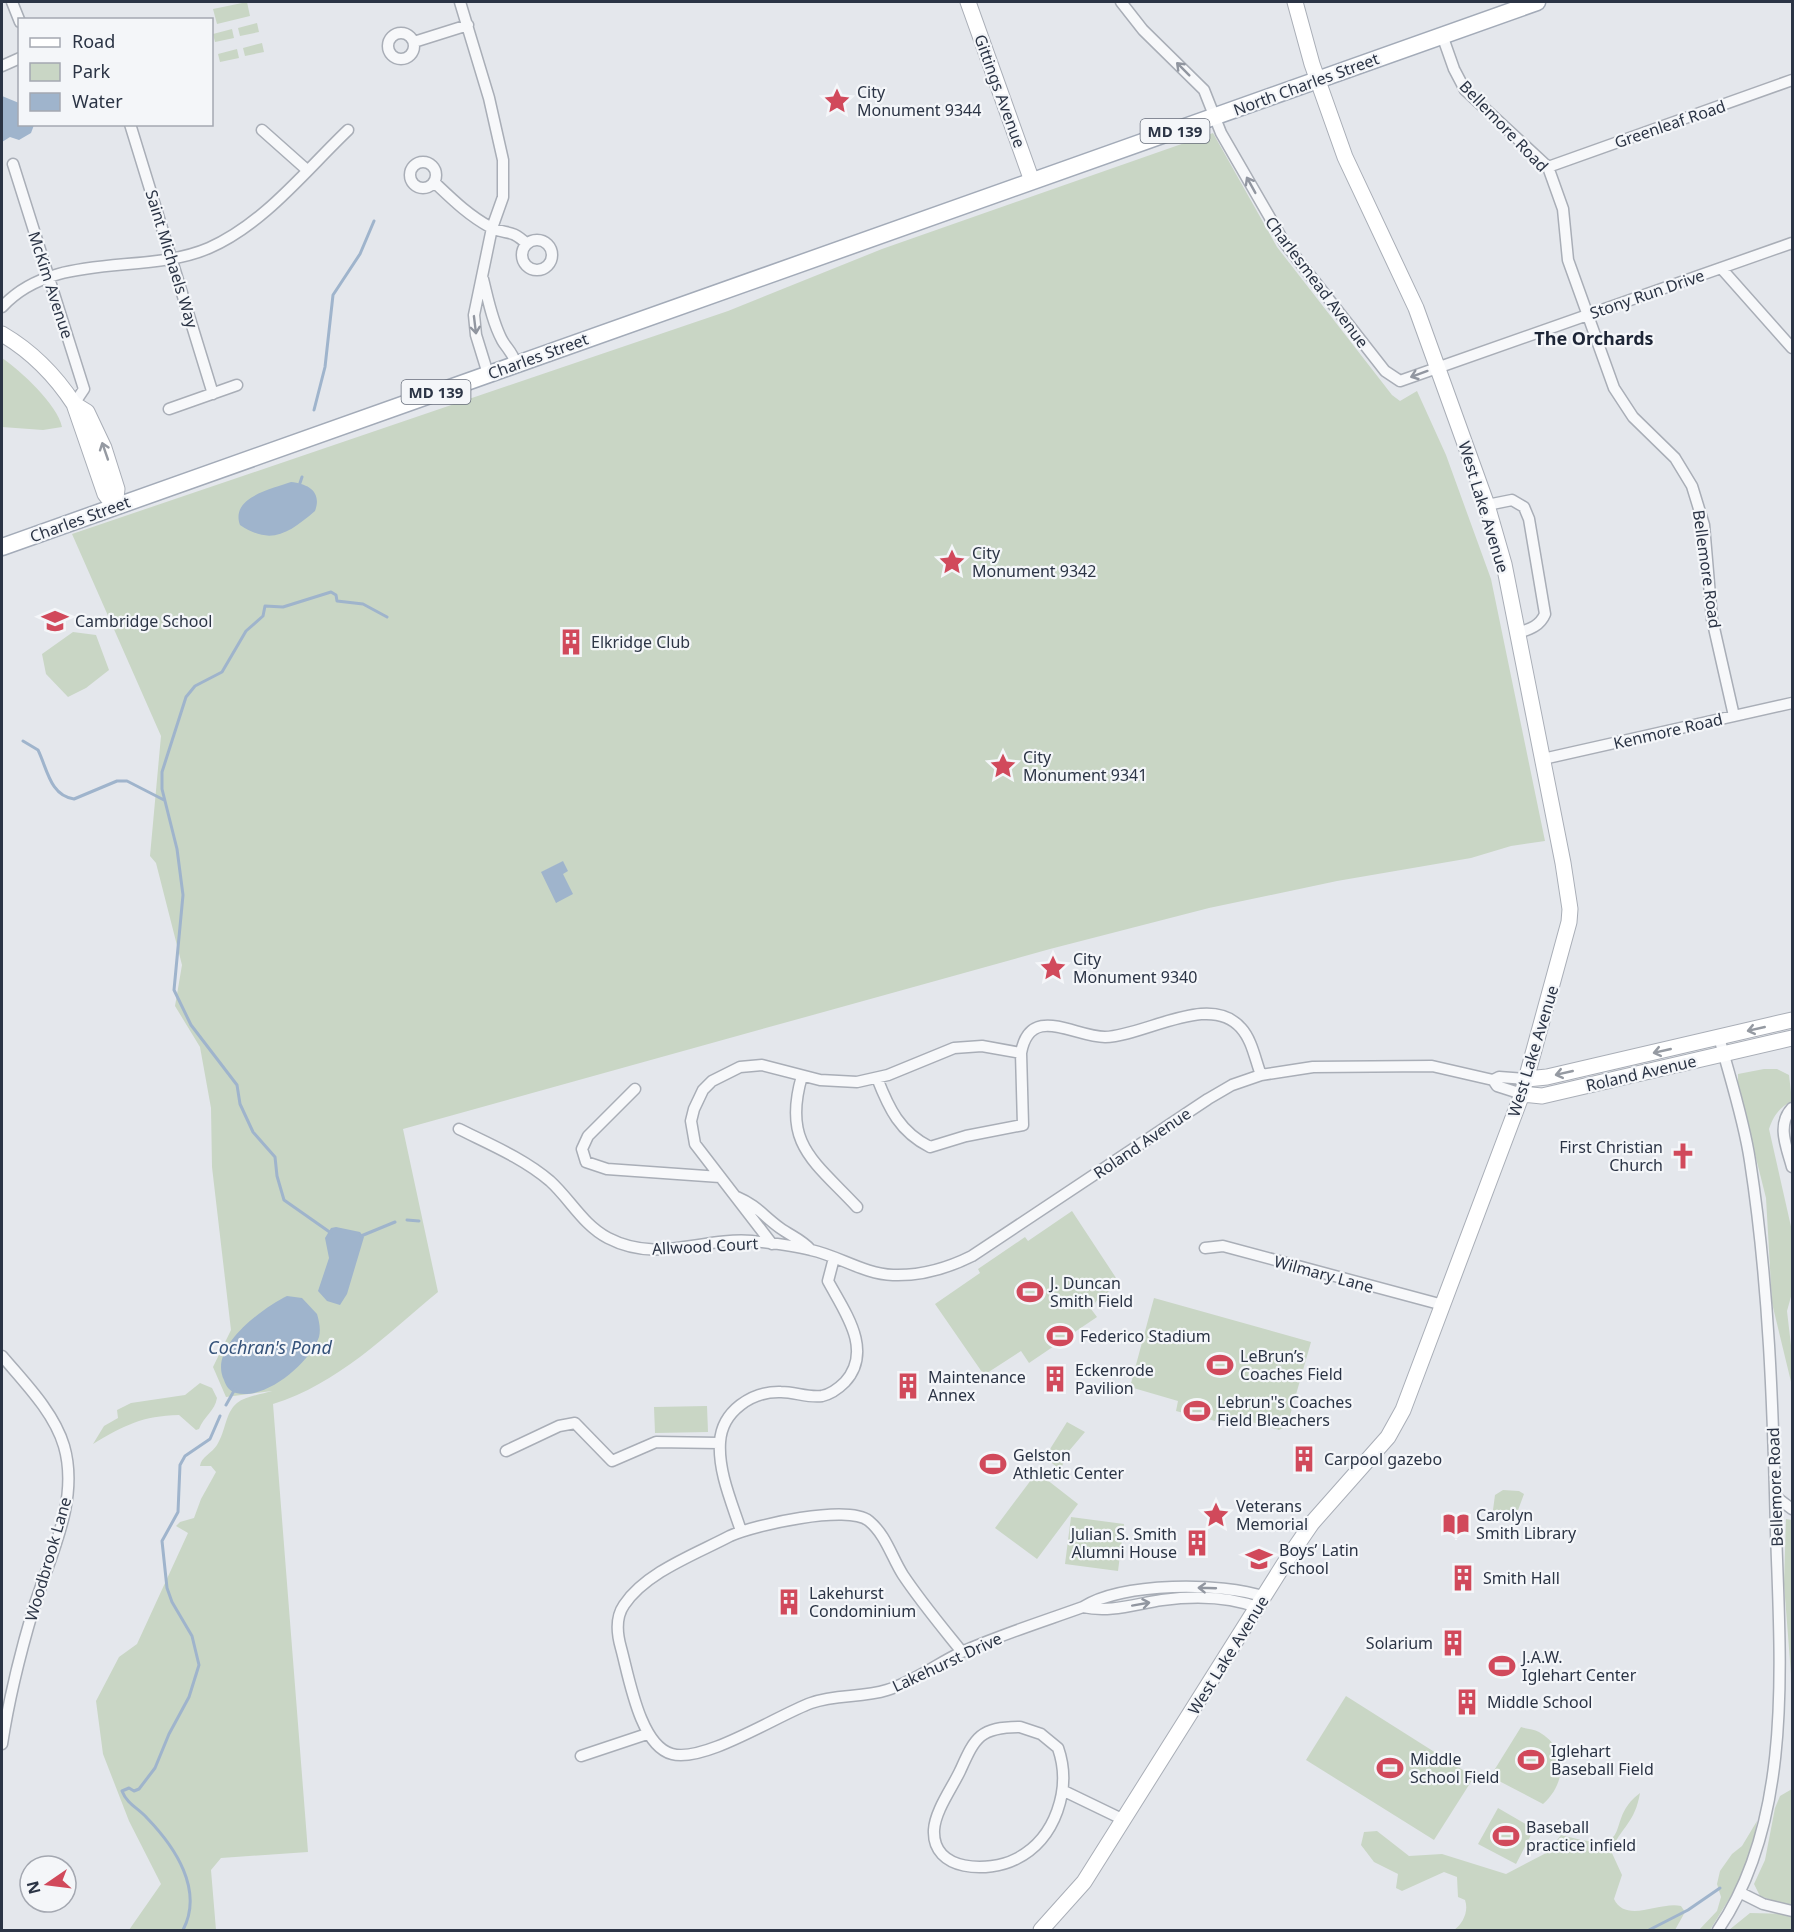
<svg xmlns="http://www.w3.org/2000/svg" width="1794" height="1932" viewBox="0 0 1794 1932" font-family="'Noto Sans',sans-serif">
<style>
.green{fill:#c9d6c5}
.water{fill:#9fb4cc}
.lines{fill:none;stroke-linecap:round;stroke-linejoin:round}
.stream{stroke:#9fb4cc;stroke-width:3}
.street-casing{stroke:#a9aeb7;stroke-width:13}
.secondary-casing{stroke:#a9aeb7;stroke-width:17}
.primary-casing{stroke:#a3abb8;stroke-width:19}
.street{stroke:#f7f8fa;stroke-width:10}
.secondary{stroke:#fff;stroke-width:15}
.primary{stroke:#fff;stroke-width:16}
.oneway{stroke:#9196a0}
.oneway2{stroke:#959aa2}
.labels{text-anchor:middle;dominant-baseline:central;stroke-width:4.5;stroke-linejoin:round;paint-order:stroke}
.shield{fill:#f4f6f9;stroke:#676e7b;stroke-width:1.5}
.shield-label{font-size:15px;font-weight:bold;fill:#2b3445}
.street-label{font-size:16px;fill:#2b3445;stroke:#f4f6f9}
.poi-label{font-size:16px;fill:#2b3445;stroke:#f4f6f9;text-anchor:start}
.neighbourhood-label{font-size:18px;font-weight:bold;fill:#1d2536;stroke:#f4f6f9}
.water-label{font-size:18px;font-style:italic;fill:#34527a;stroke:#f4f6f9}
</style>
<rect width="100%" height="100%" fill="#e4e7ec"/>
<!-- green -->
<path class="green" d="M 247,2 L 250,16 L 217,24 L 213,9 Z
M 257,23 L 259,32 L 240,36 L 238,28 Z
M 232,29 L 234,38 L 215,42 L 213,34 Z
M 262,43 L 264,52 L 245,56 L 243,48 Z
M 237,49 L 239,58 L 220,62 L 218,54 Z
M 1213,133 L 1277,247 L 1392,395 L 1400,401 L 1417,391 L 1446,455 L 1491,579 L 1545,841 L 1511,846 L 1471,858 L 1337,881 L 1209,908 L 1050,949 L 403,1129 L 438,1292 C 386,1335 338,1384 273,1404 L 308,1852 L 221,1858 L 211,1870 L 216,1930 L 129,1930 L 161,1884 L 129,1821 L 103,1754 L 96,1701 L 119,1657 L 137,1644 L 188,1533 L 176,1526 L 180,1522 L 194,1518 L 201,1499 L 216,1472 L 211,1466 L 200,1466 C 201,1457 212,1453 217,1445 C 226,1431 225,1413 237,1403 C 246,1396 263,1394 272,1391 L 226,1397 L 213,1367 L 231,1330 L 212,1167 L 211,1108 L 200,1047 L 175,1006 L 182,965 L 156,863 L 150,856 L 161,736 L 72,534 L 728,311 L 882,249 Z
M 2,358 C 20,370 58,405 62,427 L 43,430 L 2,427 Z
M 73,632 L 96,635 L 109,670 L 86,688 L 68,697 L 46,674 L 42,654 Z
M 1764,1069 L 1777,1069 L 1789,1075 L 1792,1101 C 1779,1108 1774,1115 1769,1129 L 1792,1231 L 1792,1293 L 1787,1311 L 1792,1354 L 1792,1386 L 1772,1303 L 1766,1198 L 1738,1086 L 1738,1074 Z
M 1072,1211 L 1120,1284 L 1097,1300 L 1091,1309 L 1097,1317 L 1029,1363 L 1021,1351 L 984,1375 L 935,1304 L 980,1273 L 978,1269 L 1025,1237 L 1028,1241 Z
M 1154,1298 L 1311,1342 L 1287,1426 L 1279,1430 L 1218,1412 L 1215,1421 L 1176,1411 L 1178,1401 L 1130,1387 Z
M 200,1383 L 212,1388 L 217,1398 C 215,1411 204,1416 199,1429 L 196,1430 L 179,1415 C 142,1416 125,1425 93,1444 L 104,1426 L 118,1418 L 117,1410 L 131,1403 L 185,1395 Z
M 707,1406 L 708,1432 L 655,1433 L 654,1407 Z
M 1067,1422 L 1085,1432 L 1063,1458 L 1065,1460 L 1060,1470 L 1045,1457 Z
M 1037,1472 L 1078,1504 L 1037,1559 L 995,1528 Z
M 1503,1490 L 1519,1491 L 1524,1494 L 1514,1521 L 1499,1519 L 1493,1510 L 1495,1495 Z
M 1071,1517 L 1124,1524 L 1118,1571 L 1065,1564 Z
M 1786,1519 L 1792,1520 L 1792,1687 L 1784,1584 Z
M 1346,1696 L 1474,1777 L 1434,1840 L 1306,1760 Z
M 1521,1727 C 1526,1729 1534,1729 1539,1732 C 1569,1749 1566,1784 1543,1804 L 1499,1781 L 1493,1782 L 1490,1777 Z
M 1792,1789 L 1792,1907 L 1760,1896 L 1754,1884 L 1765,1860 L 1775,1808 L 1780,1796 Z
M 1640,1793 C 1635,1823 1621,1827 1611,1851 L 1622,1875 L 1614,1899 C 1626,1924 1660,1901 1681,1906 L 1685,1912 L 1675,1930 L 1454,1930 C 1463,1924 1469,1911 1465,1900 L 1458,1897 L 1457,1877 L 1444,1872 L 1402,1891 L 1396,1888 L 1398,1874 L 1374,1862 L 1361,1845 L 1364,1832 L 1377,1831 L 1409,1856 L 1442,1854 L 1506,1874 L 1548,1852 L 1561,1835 C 1641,1857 1601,1822 1640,1793 Z
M 1498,1808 L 1534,1829 L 1516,1864 L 1478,1844 Z
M 1757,1821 L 1750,1865 L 1710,1930 L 1699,1930 L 1717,1911 L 1721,1897 L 1717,1884 L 1720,1871 L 1732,1854 L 1742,1846 Z
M 1750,1913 L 1792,1914 L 1792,1930 L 1729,1930 Z"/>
<!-- water -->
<path class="water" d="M 2,96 L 19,103 L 20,124 L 34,125 L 31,133 L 19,140 L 10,137 L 2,142 Z
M 291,482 C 309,484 322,492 315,511 C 289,533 271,546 240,525 C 230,497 272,489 291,482 Z
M 563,861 L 568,871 L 563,874 L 573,894 L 556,903 L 541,872 Z
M 336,1227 L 360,1232 L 364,1237 L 347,1294 L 340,1305 L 327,1301 L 318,1291 L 329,1258 L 325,1238 L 331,1228 Z
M 287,1296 L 302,1298 L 317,1314 C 319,1321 321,1329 319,1337 C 310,1363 265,1401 236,1393 C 229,1391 226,1386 224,1380 C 208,1348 261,1309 287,1296 Z"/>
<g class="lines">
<!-- stream -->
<path class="stream" d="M 314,410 L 325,367 L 333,295 L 360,254 L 374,221
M 300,483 L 302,477
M 23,741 L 38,750 C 47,768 50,796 74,799 L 117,781 L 127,781 L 164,800
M 407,1220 L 419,1221
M 331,1233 L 284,1200 L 277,1176 L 275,1157 L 253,1132 L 240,1104 L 237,1085 L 191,1025 L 174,990 L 183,895 L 177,849 L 162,789 L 162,772 L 186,697 L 195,686 L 222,672 L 246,631 L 263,616 L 265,606 L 283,607 L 331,592 L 336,595 L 337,601 L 363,604 L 387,617
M 361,1236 L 395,1222
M 226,1405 L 235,1389
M 183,1930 C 204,1890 175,1847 147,1818 C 138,1808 127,1804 122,1791 L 129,1788 L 134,1791 L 139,1789 L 155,1768 L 169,1734 L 189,1697 L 199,1665 L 192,1636 L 172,1602 L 167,1588 L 162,1541 L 178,1512 L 180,1465 L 185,1456 L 210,1439 L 220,1416
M 1649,1930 L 1688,1910 L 1720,1888"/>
<!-- street casing -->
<g class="street-casing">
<path id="street" d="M 12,2 L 20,22
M 460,2 L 489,98 L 503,160 L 503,197 L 492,228 L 474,315 L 476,335 L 488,374
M 1121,2 L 1143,30 L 1204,90 L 1221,133 L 1284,242 L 1385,371 L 1400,381 L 1792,243
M388 46a13 13 0 1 1 26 0a13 13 0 1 1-26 0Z
M 1442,35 L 1454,69 L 1465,90 L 1548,167 L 1563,209 L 1568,260 L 1614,388 L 1633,417 L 1675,458 L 1692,486 L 1704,525 L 1712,619 L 1734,716
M 414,42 L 468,25
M 2,66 L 20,58
M 130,124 L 213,394
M 262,130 L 307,170
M410 175a13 13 0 1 1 26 0a13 13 0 1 1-26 0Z
M 13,164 L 84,389 L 74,404
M 1548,167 L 1792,80
M 434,182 C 452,199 468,215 490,227 C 507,236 509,227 527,244
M522 255a15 15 0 1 1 30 0a15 15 0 1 1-30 0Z
M 1721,268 L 1792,348
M 483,279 C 488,299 492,321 502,340 C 507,349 512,351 516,364
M 2,307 C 54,250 144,276 209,248 C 264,224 306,170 348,130
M 169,409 L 237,385
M 1487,505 L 1512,500 L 1524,507 L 1529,519 L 1545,614 C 1540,626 1530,629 1518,633
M 1543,759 L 1792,703
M 802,1076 C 782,1144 814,1161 857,1207
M 877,1078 C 889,1109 900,1132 930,1147 L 966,1136 L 1023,1125 L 1021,1053 C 1030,1003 1074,1037 1105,1037 C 1145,1036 1210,992 1241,1028 C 1252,1040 1255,1059 1261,1075
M 1493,1080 L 1499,1077 L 1527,1079
M 635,1089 L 588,1136 L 582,1149 L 586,1162 L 607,1169 L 720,1177
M 1792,1108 C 1776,1125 1787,1148 1792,1167
M 459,1129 C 489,1144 523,1158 550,1181 C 570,1199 583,1225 608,1238 C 658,1264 701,1237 752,1241 C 771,1243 792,1245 811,1250 C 839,1256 864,1274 893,1275 C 921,1276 948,1268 972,1256 L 1208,1099 L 1232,1085 L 1261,1075 L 1313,1067 L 1432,1066 L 1493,1080 L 1497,1086 L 1522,1094
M 737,1197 C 758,1206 762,1215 780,1228 C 791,1236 801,1239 811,1250
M 772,1244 L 695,1144 L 691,1121 L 694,1109 L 703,1090 L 712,1081 L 740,1067 L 762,1065 L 820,1080 L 857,1082 L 888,1075 L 954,1048 L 982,1046 L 1021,1053
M 1205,1248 L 1223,1246 L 1443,1305
M 2,1356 C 24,1382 54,1412 64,1446 C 80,1501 49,1558 33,1610 C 20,1654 9,1698 2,1744
M 506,1451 L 559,1426 L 575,1423 L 612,1461 L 656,1442 L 719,1443
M 1776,1497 L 1792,1509
M 741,1531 C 732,1503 718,1472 720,1442 C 722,1411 752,1391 781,1392 C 795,1392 808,1398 822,1396 C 831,1394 839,1388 845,1382 C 874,1350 844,1311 828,1281 L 834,1258
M 1083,1607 C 1110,1613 1135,1604 1162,1600 C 1193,1596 1229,1596 1259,1608
M 962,1652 C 942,1627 921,1602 903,1575 C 892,1558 886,1535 869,1521 C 848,1504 754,1525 730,1536 C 696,1554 646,1572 624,1605 C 615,1618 617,1634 621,1648 C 629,1677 640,1746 672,1754 C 704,1763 778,1715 811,1703 C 836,1694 862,1698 887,1690 C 915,1681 938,1663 964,1651 C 1003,1634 1044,1621 1083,1607 C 1123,1582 1221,1582 1265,1597
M 1020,1727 L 1041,1734 L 1058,1748 C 1072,1788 1056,1839 1016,1859 C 989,1873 932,1872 934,1830 C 935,1811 952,1788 960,1771 C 975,1738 979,1727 1020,1727 Z
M 581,1756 L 647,1734
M 1064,1791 L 1122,1819
M 1741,1893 L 1763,1904 L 1792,1911
M 1718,1930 C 1794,1819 1780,1660 1776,1531 C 1773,1407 1769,1284 1750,1161 C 1744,1120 1730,1078 1719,1037"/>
</g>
<!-- secondary casing -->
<g class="secondary-casing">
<path id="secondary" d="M 968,2 L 1032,181
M 2,334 C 31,351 55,375 74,404 L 105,494 L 115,507
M 74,404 L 87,412 L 104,448 L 117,489 L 115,507
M 1527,1079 L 1547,1077 L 1792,1020
M 1522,1094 L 1542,1096 L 1792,1038
M 1041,1930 L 1084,1882 L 1286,1561 L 1312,1523 L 1388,1437 L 1403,1410 L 1522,1094 L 1569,922 L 1570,909 L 1563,863 L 1504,564 L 1487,505 L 1416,308 L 1345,157 L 1312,64 L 1295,2"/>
</g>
<!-- primary casing -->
<g class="primary-casing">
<path id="primary" d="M 2,547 L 1537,2"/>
</g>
<!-- street -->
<use href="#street" class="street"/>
<!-- secondary -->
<use href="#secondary" class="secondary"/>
<!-- primary -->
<use href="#primary" class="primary"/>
</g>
<!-- one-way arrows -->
<defs><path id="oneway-shaft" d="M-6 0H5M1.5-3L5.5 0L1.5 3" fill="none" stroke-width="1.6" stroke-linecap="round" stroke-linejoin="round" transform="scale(1.5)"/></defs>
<g class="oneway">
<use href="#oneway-shaft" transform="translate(1183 69) rotate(-135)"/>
<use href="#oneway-shaft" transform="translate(1251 185) rotate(-119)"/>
<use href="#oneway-shaft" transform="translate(475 325) rotate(83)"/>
<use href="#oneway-shaft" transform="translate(1419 374) rotate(160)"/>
<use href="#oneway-shaft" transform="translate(1207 1588) rotate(-178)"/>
<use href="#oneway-shaft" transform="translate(1141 1604) rotate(-10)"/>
</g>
<g class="oneway2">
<use href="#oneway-shaft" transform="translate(105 451) rotate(-109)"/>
<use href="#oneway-shaft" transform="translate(1756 1029) rotate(167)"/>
<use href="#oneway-shaft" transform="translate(1662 1051) rotate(167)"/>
<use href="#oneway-shaft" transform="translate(1564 1073) rotate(167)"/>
</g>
<!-- icons -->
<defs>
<g id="sight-bare" transform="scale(2.07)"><path d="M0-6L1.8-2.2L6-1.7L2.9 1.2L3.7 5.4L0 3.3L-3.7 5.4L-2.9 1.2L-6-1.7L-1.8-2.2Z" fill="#d1495b" stroke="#f4f6f9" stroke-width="2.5" paint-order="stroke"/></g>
<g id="school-bare" transform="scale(2.07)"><path d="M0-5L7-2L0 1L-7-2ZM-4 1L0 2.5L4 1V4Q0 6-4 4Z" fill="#d1495b" stroke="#f4f6f9" stroke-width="2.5" paint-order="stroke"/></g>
<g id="building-bare" transform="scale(2.07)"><path d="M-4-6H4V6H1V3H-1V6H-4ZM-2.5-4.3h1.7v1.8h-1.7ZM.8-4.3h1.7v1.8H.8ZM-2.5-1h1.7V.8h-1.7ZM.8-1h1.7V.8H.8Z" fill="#d1495b" stroke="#f4f6f9" stroke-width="2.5" paint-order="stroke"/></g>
<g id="church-bare" transform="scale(2.07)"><path d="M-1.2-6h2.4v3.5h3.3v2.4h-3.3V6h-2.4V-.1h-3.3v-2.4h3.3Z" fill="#d1495b" stroke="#f4f6f9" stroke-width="2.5" paint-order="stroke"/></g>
<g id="stadium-bare" transform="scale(2.07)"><path d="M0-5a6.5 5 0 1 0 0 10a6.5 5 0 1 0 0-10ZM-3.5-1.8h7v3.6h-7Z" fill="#d1495b" stroke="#f4f6f9" stroke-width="2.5" paint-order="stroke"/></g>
<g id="library-bare" transform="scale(2.07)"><path d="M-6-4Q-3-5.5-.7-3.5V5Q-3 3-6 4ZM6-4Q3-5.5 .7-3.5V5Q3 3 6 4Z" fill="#d1495b" stroke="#f4f6f9" stroke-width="2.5" paint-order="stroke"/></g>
</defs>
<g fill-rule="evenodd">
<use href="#sight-bare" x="837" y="101"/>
<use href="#sight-bare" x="952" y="562"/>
<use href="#school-bare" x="55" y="621"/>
<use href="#building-bare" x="571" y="642"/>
<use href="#sight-bare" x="1003" y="766"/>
<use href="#sight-bare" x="1053" y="968"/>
<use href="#church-bare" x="1683" y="1156"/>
<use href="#stadium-bare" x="1030" y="1292"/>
<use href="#stadium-bare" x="1060" y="1336"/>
<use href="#stadium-bare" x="1220" y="1365"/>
<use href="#building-bare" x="1055" y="1379"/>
<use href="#building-bare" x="908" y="1386"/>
<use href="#stadium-bare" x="1197" y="1411"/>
<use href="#building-bare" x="1304" y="1459"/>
<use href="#stadium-bare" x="993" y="1464"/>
<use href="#sight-bare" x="1216" y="1515"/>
<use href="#library-bare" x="1456" y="1524"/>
<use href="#building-bare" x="1197" y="1543"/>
<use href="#school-bare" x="1259" y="1559"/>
<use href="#building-bare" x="1463" y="1578"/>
<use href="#building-bare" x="789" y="1602"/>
<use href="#building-bare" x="1453" y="1643"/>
<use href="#stadium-bare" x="1502" y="1666"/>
<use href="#building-bare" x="1467" y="1702"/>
<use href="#stadium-bare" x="1531" y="1760"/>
<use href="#stadium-bare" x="1390" y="1768"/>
<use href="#stadium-bare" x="1506" y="1836"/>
</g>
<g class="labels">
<!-- shield labels -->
<g class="shield">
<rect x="1140.5" y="119" width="69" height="24" rx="4.5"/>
<rect x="401.5" y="380" width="69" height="24" rx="4.5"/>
</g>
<g class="shield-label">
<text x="1175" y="131">MD 139</text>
<text x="436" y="392">MD 139</text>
</g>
<!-- street labels -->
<g class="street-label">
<text transform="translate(1306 84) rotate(-20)">North Charles Street</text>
<text transform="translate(1000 91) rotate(70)">Gittings Avenue</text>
<text transform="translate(1670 124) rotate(-19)">Greenleaf Road</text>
<text transform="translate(1504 126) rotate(46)">Bellemore Road</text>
<text transform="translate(172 259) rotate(73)">Saint Michaels Way</text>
<text transform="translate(1317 282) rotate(53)">Charlesmead Avenue</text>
<text transform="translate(51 285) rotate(72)">McKim Avenue</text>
<text transform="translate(1647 294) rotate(-19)">Stony Run Drive</text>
<text transform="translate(538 356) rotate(-20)">Charles Street</text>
<text transform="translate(1484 507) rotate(73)">West Lake Avenue</text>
<text transform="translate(80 519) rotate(-20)">Charles Street</text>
<text transform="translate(1707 569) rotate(82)">Bellemore Road</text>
<text transform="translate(1668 731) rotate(-13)">Kenmore Road</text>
<text transform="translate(1533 1051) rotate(-73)">West Lake Avenue</text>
<text transform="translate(1641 1073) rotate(-13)">Roland Avenue</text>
<text transform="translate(1142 1143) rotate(-34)">Roland Avenue</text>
<text transform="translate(705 1246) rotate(-3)">Allwood Court</text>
<text transform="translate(1324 1274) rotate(15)">Wilmary Lane</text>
<text transform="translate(1775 1487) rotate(-92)">Bellemore Road</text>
<text transform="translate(48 1559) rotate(-74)">Woodbrook Lane</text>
<text transform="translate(1228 1655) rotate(-58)">West Lake Avenue</text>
<text transform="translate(947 1662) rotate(-25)">Lakehurst Drive</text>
</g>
<!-- poi labels -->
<g class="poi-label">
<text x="857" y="92">City<tspan x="857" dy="18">Monument 9344</tspan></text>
<text x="972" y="553">City<tspan x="972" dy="18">Monument 9342</tspan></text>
<text x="75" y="621">Cambridge School</text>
<text x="591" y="642">Elkridge Club</text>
<text x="1023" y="757">City<tspan x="1023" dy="18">Monument 9341</tspan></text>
<text x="1073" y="959">City<tspan x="1073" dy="18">Monument 9340</tspan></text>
<text x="1663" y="1147" text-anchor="end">First Christian<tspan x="1663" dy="18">Church</tspan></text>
<text x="1050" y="1283">J. Duncan<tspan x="1050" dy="18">Smith Field</tspan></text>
<text x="1080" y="1336">Federico Stadium</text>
<text x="1240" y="1356">LeBrun’s<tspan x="1240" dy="18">Coaches Field</tspan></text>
<text x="1075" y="1370">Eckenrode<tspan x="1075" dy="18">Pavilion</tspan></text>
<text x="928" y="1377">Maintenance<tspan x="928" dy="18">Annex</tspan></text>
<text x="1217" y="1402">Lebrun''s Coaches<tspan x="1217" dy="18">Field Bleachers</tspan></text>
<text x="1013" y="1455">Gelston<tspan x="1013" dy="18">Athletic Center</tspan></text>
<text x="1324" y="1459">Carpool gazebo</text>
<text x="1236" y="1506">Veterans<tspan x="1236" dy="18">Memorial</tspan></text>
<text x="1476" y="1515">Carolyn<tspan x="1476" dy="18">Smith Library</tspan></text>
<text x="1177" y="1534" text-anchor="end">Julian S. Smith<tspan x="1177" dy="18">Alumni House</tspan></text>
<text x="1279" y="1550">Boys’ Latin<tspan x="1279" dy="18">School</tspan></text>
<text x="1483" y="1578">Smith Hall</text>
<text x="809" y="1593">Lakehurst<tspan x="809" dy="18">Condominium</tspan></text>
<text x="1433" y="1643" text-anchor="end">Solarium</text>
<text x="1522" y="1657">J.A.W.<tspan x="1522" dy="18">Iglehart Center</tspan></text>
<text x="1487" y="1702">Middle School</text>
<text x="1551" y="1751">Iglehart<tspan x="1551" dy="18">Baseball Field</tspan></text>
<text x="1410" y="1759">Middle<tspan x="1410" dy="18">School Field</tspan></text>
<text x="1526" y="1827">Baseball<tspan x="1526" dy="18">practice infield</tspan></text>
</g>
<!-- neighbourhood labels -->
<g class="neighbourhood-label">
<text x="1594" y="338">The Orchards</text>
</g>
<!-- water labels -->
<g class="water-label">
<text x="270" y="1347">Cochran's Pond</text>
</g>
</g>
<!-- border -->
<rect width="1794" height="1932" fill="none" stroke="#2b3445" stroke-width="6"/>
<!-- legend -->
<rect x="18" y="18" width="195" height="108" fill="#f4f6f9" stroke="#a4a8b1" stroke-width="1.5"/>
<rect x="30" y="38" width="30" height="9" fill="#ffffff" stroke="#a4a8b1" stroke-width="1.5"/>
<text x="72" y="48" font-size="18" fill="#2b3445">Road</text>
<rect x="30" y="63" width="30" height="18" fill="#c9d6c5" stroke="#a4a8b1" stroke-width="1.5"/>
<text x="72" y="78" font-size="18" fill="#2b3445">Park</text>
<rect x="30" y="93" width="30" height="18" fill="#9fb4cc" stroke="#a4a8b1" stroke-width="1.5"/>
<text x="72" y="108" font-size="18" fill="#2b3445">Water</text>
<!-- north arrow -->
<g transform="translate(48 1884) rotate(256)"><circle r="28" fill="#f4f6f9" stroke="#a4a8b1" stroke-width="1.5"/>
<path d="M0-4.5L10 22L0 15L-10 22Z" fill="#d1495b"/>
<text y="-9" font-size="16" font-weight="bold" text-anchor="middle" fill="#2b3445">N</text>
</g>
</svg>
